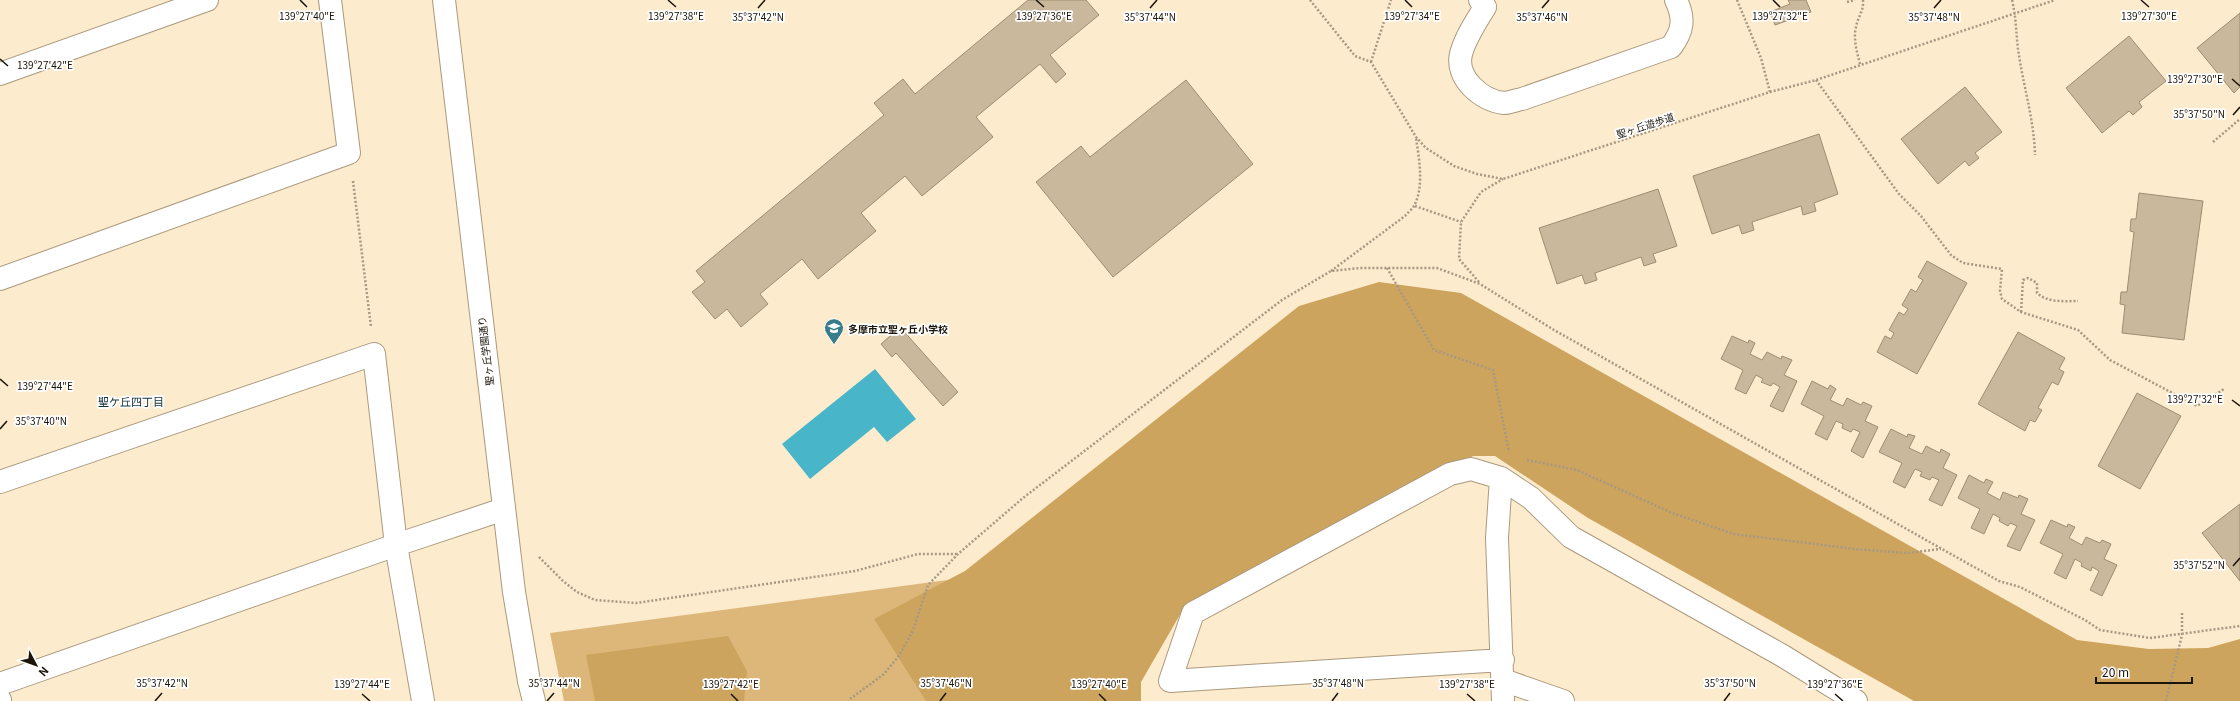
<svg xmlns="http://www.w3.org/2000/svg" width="2240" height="701" viewBox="0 0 2240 701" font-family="Georgia,'Noto Sans JP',serif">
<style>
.green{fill:#dcb779}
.forest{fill:#cda45d}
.water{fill:#48b5c9}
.building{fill:#c9b89b;stroke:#9e8d71}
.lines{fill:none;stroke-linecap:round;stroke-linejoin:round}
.minor-casing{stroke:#aa997d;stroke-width:24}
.tertiary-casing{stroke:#aa997d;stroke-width:24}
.path{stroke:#a69882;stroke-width:2.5;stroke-dasharray:2 2;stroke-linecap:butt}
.minor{stroke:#fff;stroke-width:22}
.tertiary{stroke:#fff;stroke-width:22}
.ticks{fill:none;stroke:#1a1409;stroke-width:1.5}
.labels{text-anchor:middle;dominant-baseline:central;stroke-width:3.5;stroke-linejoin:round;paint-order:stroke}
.street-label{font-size:10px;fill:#1a1409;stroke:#fff}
.poi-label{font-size:10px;font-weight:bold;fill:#1a1409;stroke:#fff;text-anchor:start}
.neighbourhood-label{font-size:11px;fill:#103238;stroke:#fff}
.ticks-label{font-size:10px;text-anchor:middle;fill:#1a1409;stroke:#fff;stroke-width:3.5;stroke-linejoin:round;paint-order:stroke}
</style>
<rect width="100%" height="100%" fill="#fdebcd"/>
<!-- green -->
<path class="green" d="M 955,579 L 955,701 L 564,701 L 550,633 Z"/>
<!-- forest -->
<path class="forest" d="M 1379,282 L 1461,293 L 2077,640 L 2149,649 L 2208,648 L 2240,639 L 2240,701 L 1914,701 L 1588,518 L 1495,456 L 1473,456 L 1185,606 L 1141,682 L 1141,701 L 926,701 L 874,619 L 965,571 L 1299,306 Z
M 728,636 L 747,671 L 744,701 L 595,701 L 586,655 Z"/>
<!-- water -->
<path class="water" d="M 875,369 L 916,419 L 887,442 L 874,427 L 810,479 L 782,444 Z"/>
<!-- building -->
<path class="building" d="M 1028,0 L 1086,0 L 1099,15 L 1050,55 L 1066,74 L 1056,83 L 1040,64 L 976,117 L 993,137 L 922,196 L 905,176 L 861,213 L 876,231 L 818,279 L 802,259 L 760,294 L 768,304 L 741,327 L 727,309 L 715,319 L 692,292 L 705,282 L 696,271 L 884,115 L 874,103 L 903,79 L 915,94 Z
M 1788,0 L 1806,0 L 1811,12 L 1775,25 L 1770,12 L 1790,4 Z
M 2240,13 L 2240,87 L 2234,93 L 2197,48 Z
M 2129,36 L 2166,81 L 2139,102 L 2142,107 L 2133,115 L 2129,111 L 2102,133 L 2066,88 Z
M 1186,80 L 1253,164 L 1113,277 L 1036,182 L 1081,146 L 1090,157 Z
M 1965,87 L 2002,132 L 1975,153 L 1979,158 L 1969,166 L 1965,161 L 1938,184 L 1901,139 Z
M 1819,134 L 1838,194 L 1814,203 L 1816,211 L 1803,215 L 1801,206 L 1752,222 L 1754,230 L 1742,234 L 1739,225 L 1712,234 L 1693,176 Z
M 1658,189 L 1677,246 L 1653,254 L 1656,262 L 1644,266 L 1641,257 L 1595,273 L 1597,280 L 1585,284 L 1582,275 L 1557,284 L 1539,228 Z
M 2139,193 L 2203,201 L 2184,340 L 2122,333 L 2125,305 L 2120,304 L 2121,292 L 2127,292 L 2134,232 L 2130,231 L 2131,219 L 2136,219 Z
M 1927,261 L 1967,283 L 1917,374 L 1877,352 L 1885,336 L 1891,339 L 1894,333 L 1889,330 L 1899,312 L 1904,315 L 1908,309 L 1902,305 L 1911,289 L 1916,292 L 1923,280 L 1918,277 Z
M 900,327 L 958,392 L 943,406 L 896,353 L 892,357 L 881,344 Z
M 2018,332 L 2065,358 L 2059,369 L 2064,372 L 2058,385 L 2052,382 L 2038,408 L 2042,410 L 2035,422 L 2030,420 L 2025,431 L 1978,404 Z
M 1732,336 L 1748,343 L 1749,340 L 1755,343 L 1750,354 L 1762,360 L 1767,352 L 1781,359 L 1782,356 L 1792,360 L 1784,375 L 1797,381 L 1783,412 L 1770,406 L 1780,387 L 1773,383 L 1771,386 L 1761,382 L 1763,379 L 1756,375 L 1746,394 L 1735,389 L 1743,370 L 1721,359 Z
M 1812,381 L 1828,389 L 1830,385 L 1836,389 L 1830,400 L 1843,406 L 1847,398 L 1861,405 L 1863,402 L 1872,406 L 1865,421 L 1878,427 L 1863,458 L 1851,451 L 1860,432 L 1853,429 L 1851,432 L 1842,428 L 1843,424 L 1836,421 L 1827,440 L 1815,434 L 1824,416 L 1801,404 Z
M 2137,393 L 2181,416 L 2140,489 L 2098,466 Z
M 1891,429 L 1907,437 L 1908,434 L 1915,436 L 1909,448 L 1922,454 L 1926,446 L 1940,453 L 1941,449 L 1950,454 L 1943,468 L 1957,475 L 1942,506 L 1929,500 L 1939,480 L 1932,477 L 1930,480 L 1920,476 L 1922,472 L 1915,469 L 1905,488 L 1893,482 L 1902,463 L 1879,452 Z
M 1969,475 L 1984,483 L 1986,479 L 1993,482 L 1987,493 L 2000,500 L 2003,492 L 2018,498 L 2019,495 L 2028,499 L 2021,514 L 2035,520 L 2020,551 L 2007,546 L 2017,526 L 2010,523 L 2008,526 L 1999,521 L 2000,518 L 1993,514 L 1984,534 L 1971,528 L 1980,509 L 1958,498 Z
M 2240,504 L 2240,581 L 2202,533 Z
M 2051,520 L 2067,527 L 2068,524 L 2075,527 L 2069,538 L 2082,545 L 2086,537 L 2100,543 L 2102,540 L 2111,544 L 2104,559 L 2117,565 L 2102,596 L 2090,590 L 2099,571 L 2092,567 L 2091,571 L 2081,566 L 2082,563 L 2075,559 L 2066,579 L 2054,573 L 2063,554 L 2040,543 Z"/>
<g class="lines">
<!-- minor casing -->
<g class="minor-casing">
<path id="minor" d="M 1480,0 L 1485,7 C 1476,22 1465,38 1461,54 C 1455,78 1482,101 1504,103 C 1509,103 1516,100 1522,99 L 1671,47 C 1683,31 1685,19 1676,0
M 0,74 L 207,0
M 0,279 L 349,153 L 330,0
M 1501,478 L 1497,538 L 1503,701
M 0,482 L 374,354 L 396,545 L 423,701
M 1503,660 L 1170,681 L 1193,613 L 1450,474 L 1471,469 L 1501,478 L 1531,498 L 1571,537 L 1783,656 L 1856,701
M 1503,680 L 1563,701
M 0,684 L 396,545 L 504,509
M 0,700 L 0,701"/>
</g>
<!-- tertiary casing -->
<g class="tertiary-casing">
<path id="tertiary" d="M 444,0 L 514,592 L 529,681 L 534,701"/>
</g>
<!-- path -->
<path class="path" d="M 1310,0 L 1355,56 L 1371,62 L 1416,137 L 1426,148 L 1454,166 L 1477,174 L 1503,179 L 1770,92 L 1816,80 L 2055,0
M 1737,0 L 1761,58 L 1770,92
M 2012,0 C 2016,16 2016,32 2018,49 C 2023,85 2034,119 2035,155
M 1847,2 L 1855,0
M 1371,62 L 1391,0
M 1860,64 C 1857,52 1853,39 1856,27 C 1858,16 1864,11 1863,0
M 1816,80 L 1899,194 L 1921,216 L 1951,255 L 1963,263 L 2002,269 L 2000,291 L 2002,299 L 2021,312 L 2078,330 L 2110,360 L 2197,406 L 2224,389
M 2213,142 L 2240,119
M 353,181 L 371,327
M 1415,206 L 1461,222
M 1387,268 L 1434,350 L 1493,370 L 1509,452
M 1331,271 L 1405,216 C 1408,212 1413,209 1415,204 C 1424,185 1419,158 1416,138
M 1479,282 L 1459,259 L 1461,222 L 1481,192 L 1503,179
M 2021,312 L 2023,280 L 2028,278 L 2037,283 L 2037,293 C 2048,303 2064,301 2078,301
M 1527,460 L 1577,470 L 1672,513 L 1734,534 L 1854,549 L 1907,553 L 1941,549
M 539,557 L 563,581 L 577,592 L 595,600 L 636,603 L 855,571 L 918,554 L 958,554
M 850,699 L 884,674 L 898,657 L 912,633 L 928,585 L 958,554 L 1023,498 L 1282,300 L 1331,271 L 1360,268 L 1437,268 L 1480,284 L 1554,330 L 1942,549 L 1999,581 L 2020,587 L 2085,620 L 2100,630 L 2150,638 L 2240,626
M 2166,701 L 2182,635 L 2182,613"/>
<!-- minor -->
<use href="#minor" class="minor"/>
<!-- tertiary -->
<use href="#tertiary" class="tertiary"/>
</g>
<!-- ticks -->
<path class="ticks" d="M 300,0 L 307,7M 668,0 L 676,7M 1036,0 L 1044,7M 1405,0 L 1412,7M 1773,0 L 1780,7M 2141,0 L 2149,7M 758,8 L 765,0M 1150,8 L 1157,0M 1542,8 L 1549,0M 1934,8 L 1941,0M 0,59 L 8,66M 2232,79 L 2240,86M 2233,115 L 2240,107M 0,379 L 8,386M 2232,400 L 2240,406M 0,429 L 7,421M 2233,566 L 2240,558M 362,694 L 370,701M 731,694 L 738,701M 1099,694 L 1106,701M 1467,694 L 1475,701M 1835,694 L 1843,701M 155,701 L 162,693M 547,701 L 554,693M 940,701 L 946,693M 1332,701 L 1338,693M 1724,701 L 1730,693"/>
<!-- icons -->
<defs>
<g id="school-pin" transform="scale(1)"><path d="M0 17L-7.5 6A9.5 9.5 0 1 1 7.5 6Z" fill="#377c89" stroke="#fff"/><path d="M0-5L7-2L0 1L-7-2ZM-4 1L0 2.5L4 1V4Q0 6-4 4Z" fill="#fff"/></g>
</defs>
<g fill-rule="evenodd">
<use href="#school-pin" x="834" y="328"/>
</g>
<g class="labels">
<!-- street labels -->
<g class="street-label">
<text transform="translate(1645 125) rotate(-18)">聖ヶ丘遊歩道</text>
<text transform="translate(485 351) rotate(-97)">聖ヶ丘学園通り</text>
</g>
<!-- poi labels -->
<g class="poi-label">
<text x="848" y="328">多摩市立聖ヶ丘小学校</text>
</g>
<!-- neighbourhood labels -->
<g class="neighbourhood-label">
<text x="131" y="401">聖ケ丘四丁目</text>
</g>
</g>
<g class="ticks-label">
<text x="2149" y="20">139°27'30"E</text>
<text x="307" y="20">139°27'40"E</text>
<text x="676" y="20">139°27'38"E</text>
<text x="1044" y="20">139°27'36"E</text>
<text x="1412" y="20">139°27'34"E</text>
<text x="1780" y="20">139°27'32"E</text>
<text x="758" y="21">35°37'42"N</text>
<text x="1150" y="21">35°37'44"N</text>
<text x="1934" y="21">35°37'48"N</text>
<text x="1542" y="21">35°37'46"N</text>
<text x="45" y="69">139°27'42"E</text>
<text x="2195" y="83">139°27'30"E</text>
<text x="2199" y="118">35°37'50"N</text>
<text x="45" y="390">139°27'44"E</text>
<text x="2195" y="403">139°27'32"E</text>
<text x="41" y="425">35°37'40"N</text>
<text x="2199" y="569">35°37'52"N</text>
<text x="162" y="687">35°37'42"N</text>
<text x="554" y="687">35°37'44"N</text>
<text x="946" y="687">35°37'46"N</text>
<text x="1338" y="687">35°37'48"N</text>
<text x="1730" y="687">35°37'50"N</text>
<text x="362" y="688">139°27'44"E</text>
<text x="731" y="688">139°27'42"E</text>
<text x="1099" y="688">139°27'40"E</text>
<text x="1467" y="688">139°27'38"E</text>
<text x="1835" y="688">139°27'36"E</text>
</g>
<!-- north arrow -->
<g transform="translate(36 665) rotate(131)" stroke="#ffffff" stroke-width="3" paint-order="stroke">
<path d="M0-3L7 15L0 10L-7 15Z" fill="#1a1409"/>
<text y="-6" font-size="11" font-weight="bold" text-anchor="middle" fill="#1a1409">N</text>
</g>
<!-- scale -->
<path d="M2096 677v6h96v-6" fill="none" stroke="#1a1409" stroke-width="2"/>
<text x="2102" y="677" font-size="12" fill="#1a1409" stroke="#ffffff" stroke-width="3" paint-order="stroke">20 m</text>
</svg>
